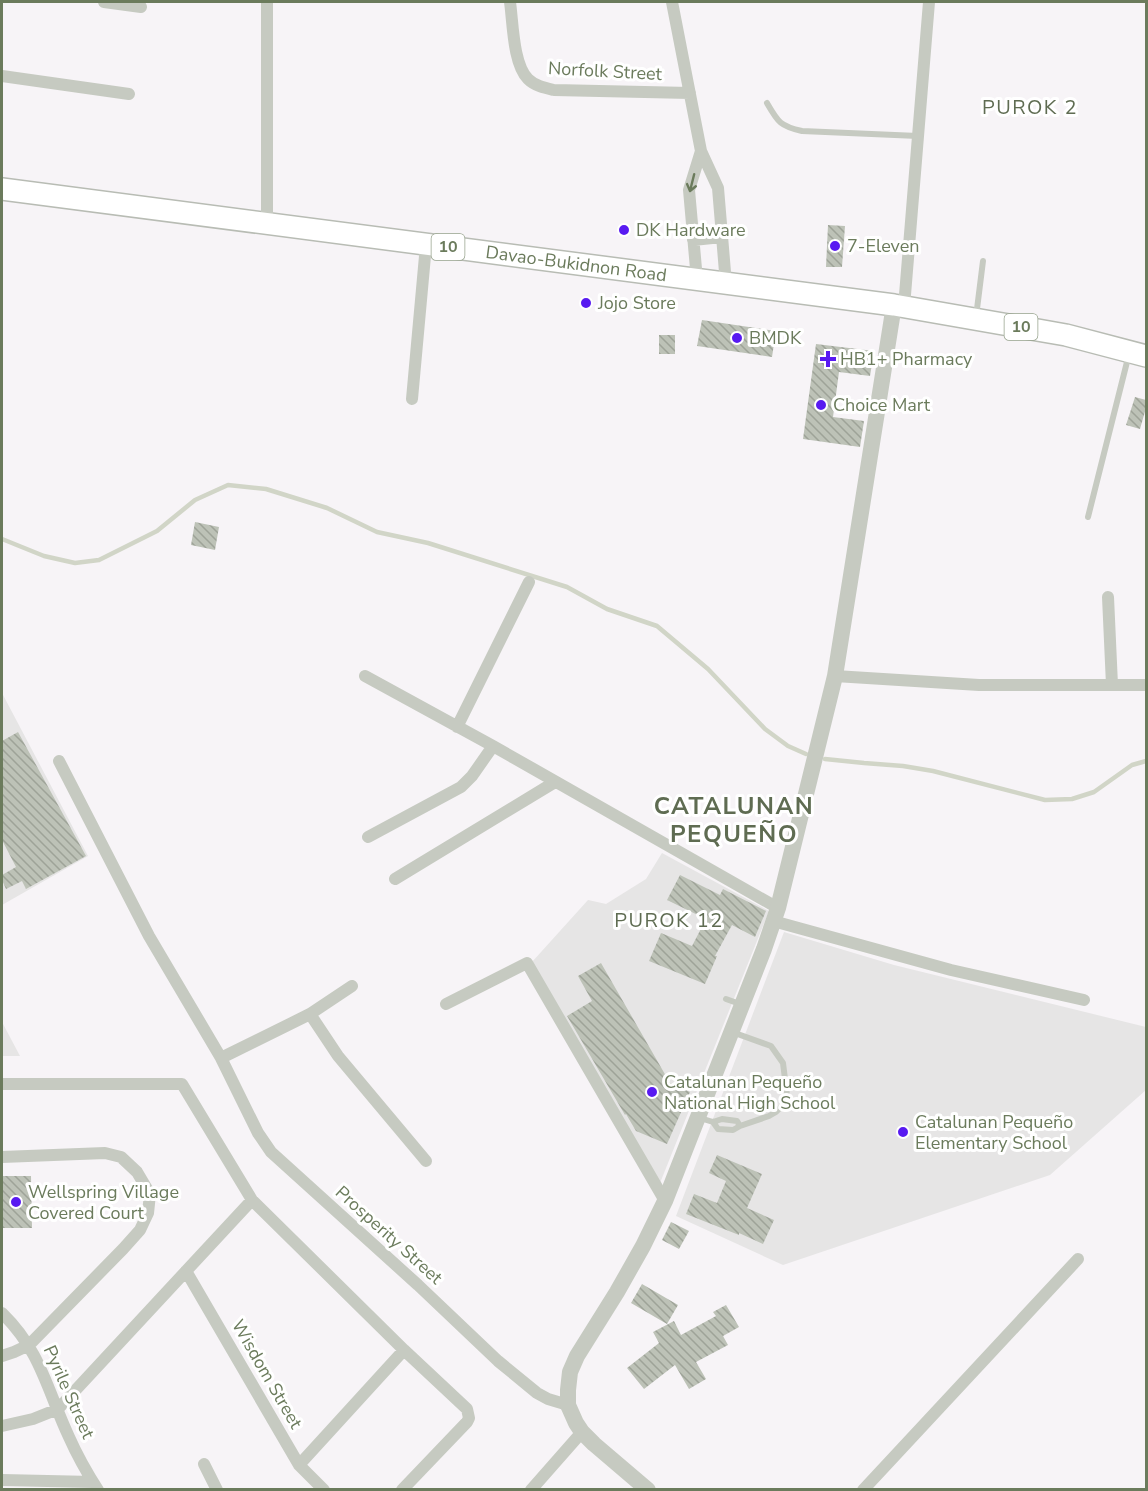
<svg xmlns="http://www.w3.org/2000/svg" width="1148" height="1491" viewBox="0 0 1148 1491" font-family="'Nunito Sans',sans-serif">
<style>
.built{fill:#e6e5e5}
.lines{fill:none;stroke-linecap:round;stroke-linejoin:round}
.stream{stroke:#d1d5c7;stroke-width:4.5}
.building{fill:url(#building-back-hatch)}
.trunk-casing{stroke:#b8bcb4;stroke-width:24}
.service{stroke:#c6cac1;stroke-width:6}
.minor{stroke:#c6cac1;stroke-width:12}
.tertiary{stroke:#c6cac1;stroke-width:16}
.trunk{stroke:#fff;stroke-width:21}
.oneway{stroke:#6b7b5c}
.poi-dot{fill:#581af1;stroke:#fff;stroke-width:2}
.labels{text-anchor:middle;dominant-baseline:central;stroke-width:6;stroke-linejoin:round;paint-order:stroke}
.shield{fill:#fff;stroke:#97a38d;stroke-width:1.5}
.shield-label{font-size:16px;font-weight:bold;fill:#6b7b5c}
.street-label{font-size:18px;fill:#6b7b5c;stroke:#fff}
.poi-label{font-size:18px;fill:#6b7b5c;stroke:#fff;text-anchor:start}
.neighbourhood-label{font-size:20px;letter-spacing:1.5px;fill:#5f6c52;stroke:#fff}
.district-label{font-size:24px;font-weight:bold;letter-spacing:1.5px;fill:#5f6c52;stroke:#fff}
</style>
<defs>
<pattern id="building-back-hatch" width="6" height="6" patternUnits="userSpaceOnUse" patternTransform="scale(1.5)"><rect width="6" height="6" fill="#bdc2b7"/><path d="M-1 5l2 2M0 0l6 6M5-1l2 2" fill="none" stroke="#9ea398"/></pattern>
</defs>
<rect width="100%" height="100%" fill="#f7f4f7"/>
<!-- built -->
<path class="built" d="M 2,693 L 88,856 L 2,905 Z
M 662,853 L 769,911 L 660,1183 L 532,962 L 588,900 L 606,904 L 646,879 Z
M 784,932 L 894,965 L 1146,1027 L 1146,1090 L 1050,1175 L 783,1265 L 676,1216 Z
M 2,1022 L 20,1056 L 2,1056 Z"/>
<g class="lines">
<!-- stream -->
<path class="stream" d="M 2,539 L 44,556 L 75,563 L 99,560 L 157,531 L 195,500 L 228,485 L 266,489 L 327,508 L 377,532 L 428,543 L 567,587 L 607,609 L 657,626 L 708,669 L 765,729 L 788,746 L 806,754
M 825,759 L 864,763 L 903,766 L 933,771 L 1045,800 L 1072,799 L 1094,792 L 1132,765 L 1146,761"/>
</g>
<!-- building -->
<path class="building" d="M 828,225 L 845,226 L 842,267 L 826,267 Z
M 702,320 L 776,331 L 772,357 L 697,346 Z
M 659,335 L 675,335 L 675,354 L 659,354 Z
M 816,344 L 874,351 L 870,376 L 839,372 L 833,417 L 864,421 L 860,447 L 803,439 Z
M 1135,397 L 1146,400 L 1146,408 L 1140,429 L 1126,425 Z
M 195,522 L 219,527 L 215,550 L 191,545 Z
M 18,732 L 86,856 L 26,889 L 22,881 L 6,889 L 2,880 L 2,875 L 16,867 L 2,840 L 2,741 Z
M 680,875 L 720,895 L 723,889 L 766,911 L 755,937 L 732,925 L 715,956 L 717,956 L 705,984 L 649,961 L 661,933 L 692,946 L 706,919 L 667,900 Z
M 601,963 L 670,1083 L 690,1092 L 667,1144 L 636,1131 L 626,1114 L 625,1115 L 567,1016 L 592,1001 L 578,976 Z
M 717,1155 L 762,1174 L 747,1208 L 774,1220 L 763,1244 L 739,1233 L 739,1235 L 686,1214 L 694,1194 L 717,1203 L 726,1181 L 709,1173 Z
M 2,1176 L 31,1176 L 32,1228 L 2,1228 Z
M 671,1222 L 689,1231 L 679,1249 L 662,1240 Z
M 642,1284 L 678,1305 L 667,1324 L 631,1303 Z
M 726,1305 L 739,1327 L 723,1336 L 728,1345 L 696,1362 L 706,1379 L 689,1389 L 675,1365 L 644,1389 L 627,1368 L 659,1343 L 653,1332 L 674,1321 L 681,1335 L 716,1316 L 713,1312 Z"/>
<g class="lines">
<!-- trunk casing -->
<g class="trunk-casing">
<g id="trunk">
<path id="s1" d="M 2,189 L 894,305 L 1066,335 L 1146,356"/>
</g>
</g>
<!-- service -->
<path class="service" d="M 767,103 C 778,122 780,126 802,131 L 918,136
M 976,317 L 983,261
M 1088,517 L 1129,354
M 726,999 L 740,1004
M 700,1118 L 713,1122 L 722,1119 L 737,1121 L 740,1126
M 713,1122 L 718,1129 L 733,1130 L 740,1126 L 769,1116 L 776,1112 L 784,1104 L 787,1095 L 783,1063 L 771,1046 L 732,1032"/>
<!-- minor -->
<path class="minor" d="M 104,2 L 141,7
M 510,2 C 513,23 513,64 528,79 C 535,86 545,88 554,90 L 690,93
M 672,2 L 701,151 L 718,188 L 726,284
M 2,76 L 129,94
M 267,224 L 267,2
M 693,240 L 722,237
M 697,280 L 689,190 L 701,151
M 904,307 L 929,2
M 412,399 L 426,245
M 1108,597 L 1112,685
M 365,676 L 493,746 L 778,908
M 835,676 L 979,685 L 1146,685
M 457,727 L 529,582
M 59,761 L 149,936 L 221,1058 L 258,1133 L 271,1152 L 418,1285 L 498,1361 L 537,1393 L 548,1399 L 568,1405
M 368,837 L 461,787 L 472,776 L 493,746
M 395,879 L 555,782
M 773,921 L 951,970 L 1084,1000
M 446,1004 L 527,963 L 665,1201
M 310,1014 L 338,1056 L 426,1161
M 221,1058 L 310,1014 L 352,986
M 2,1084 L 182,1084 L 252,1200 L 404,1350 L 467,1409 L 469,1418 L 467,1422 L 402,1490
M 2,1157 L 105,1153 L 121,1157 L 137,1172 L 150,1194 L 148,1213 L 140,1230 L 123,1249 L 29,1345 L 14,1352 L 2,1356
M 186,1271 L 299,1465 L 324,1490
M 2,1313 C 41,1351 47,1390 69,1437 C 77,1455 87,1473 98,1490
M 2,1426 L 33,1419 L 58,1409 L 252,1200
M 204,1464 L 217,1490
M 299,1465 L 404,1350
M 2,1480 L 93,1482
M 531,1490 L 582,1432
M 863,1490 L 1078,1259"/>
<!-- tertiary -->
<path class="tertiary" d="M 648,1490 L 594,1444 L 582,1432 L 576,1423 L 568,1405 L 568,1390 L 570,1372 L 577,1356 L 617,1292 L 643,1246 L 665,1201 L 764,949 L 778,908 L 835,676 L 894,305"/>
<!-- trunk -->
<use href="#trunk" class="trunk"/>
</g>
<!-- one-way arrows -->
<defs><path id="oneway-shaft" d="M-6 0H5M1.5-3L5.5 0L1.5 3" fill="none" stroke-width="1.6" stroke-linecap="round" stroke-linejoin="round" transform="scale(1.5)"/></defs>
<use class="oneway" href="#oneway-shaft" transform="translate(692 183) rotate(104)"/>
<!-- markers -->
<g class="poi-dot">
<circle cx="624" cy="230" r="6"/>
<circle cx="835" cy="246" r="6"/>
<circle cx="586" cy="303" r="6"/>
<circle cx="737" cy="338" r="6"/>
<path d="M825 350h6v6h6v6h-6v6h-6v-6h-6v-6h6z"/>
<circle cx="821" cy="405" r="6"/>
<circle cx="652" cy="1092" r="6"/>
<circle cx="903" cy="1132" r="6"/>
<circle cx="16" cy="1202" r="6"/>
</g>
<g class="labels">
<!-- shield labels -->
<g class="shield">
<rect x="431.5" y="234" width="33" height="26" rx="4.5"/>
<rect x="1004.5" y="314" width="33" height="26" rx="4.5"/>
</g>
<g class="shield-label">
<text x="448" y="247">10</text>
<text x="1021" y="327">10</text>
</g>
<!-- street labels -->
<g class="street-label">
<text transform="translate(605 71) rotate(3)">Norfolk Street</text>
<text stroke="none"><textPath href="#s1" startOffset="579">Davao-Bukidnon Road</textPath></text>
<text transform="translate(389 1235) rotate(42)">Prosperity Street</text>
<text transform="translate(267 1374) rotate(60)">Wisdom Street</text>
<text transform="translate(69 1392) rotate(66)">Pyrile Street</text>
</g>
<!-- poi labels -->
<g class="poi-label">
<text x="636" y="230">DK Hardware</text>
<text x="847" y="246">7-Eleven</text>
<text x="598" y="303">Jojo Store</text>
<text x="749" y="338">BMDK</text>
<text x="840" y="359">HB1+ Pharmacy</text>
<text x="833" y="405">Choice Mart</text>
<text x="664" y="1082">Catalunan Pequeño<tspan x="664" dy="21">National High School</tspan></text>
<text x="915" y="1122">Catalunan Pequeño<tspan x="915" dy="21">Elementary School</tspan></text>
<text x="28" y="1192">Wellspring Village<tspan x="28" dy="21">Covered Court</tspan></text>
</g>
<!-- neighbourhood labels -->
<g class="neighbourhood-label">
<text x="1030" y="107">PUROK 2</text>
<text x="669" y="920">PUROK 12</text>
</g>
<!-- district labels -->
<g class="district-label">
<text x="734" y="806">CATALUNAN<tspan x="734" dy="28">PEQUEÑO</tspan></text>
</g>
</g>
<!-- border -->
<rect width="1148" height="1491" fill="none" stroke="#6b7b5c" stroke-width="6"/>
</svg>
